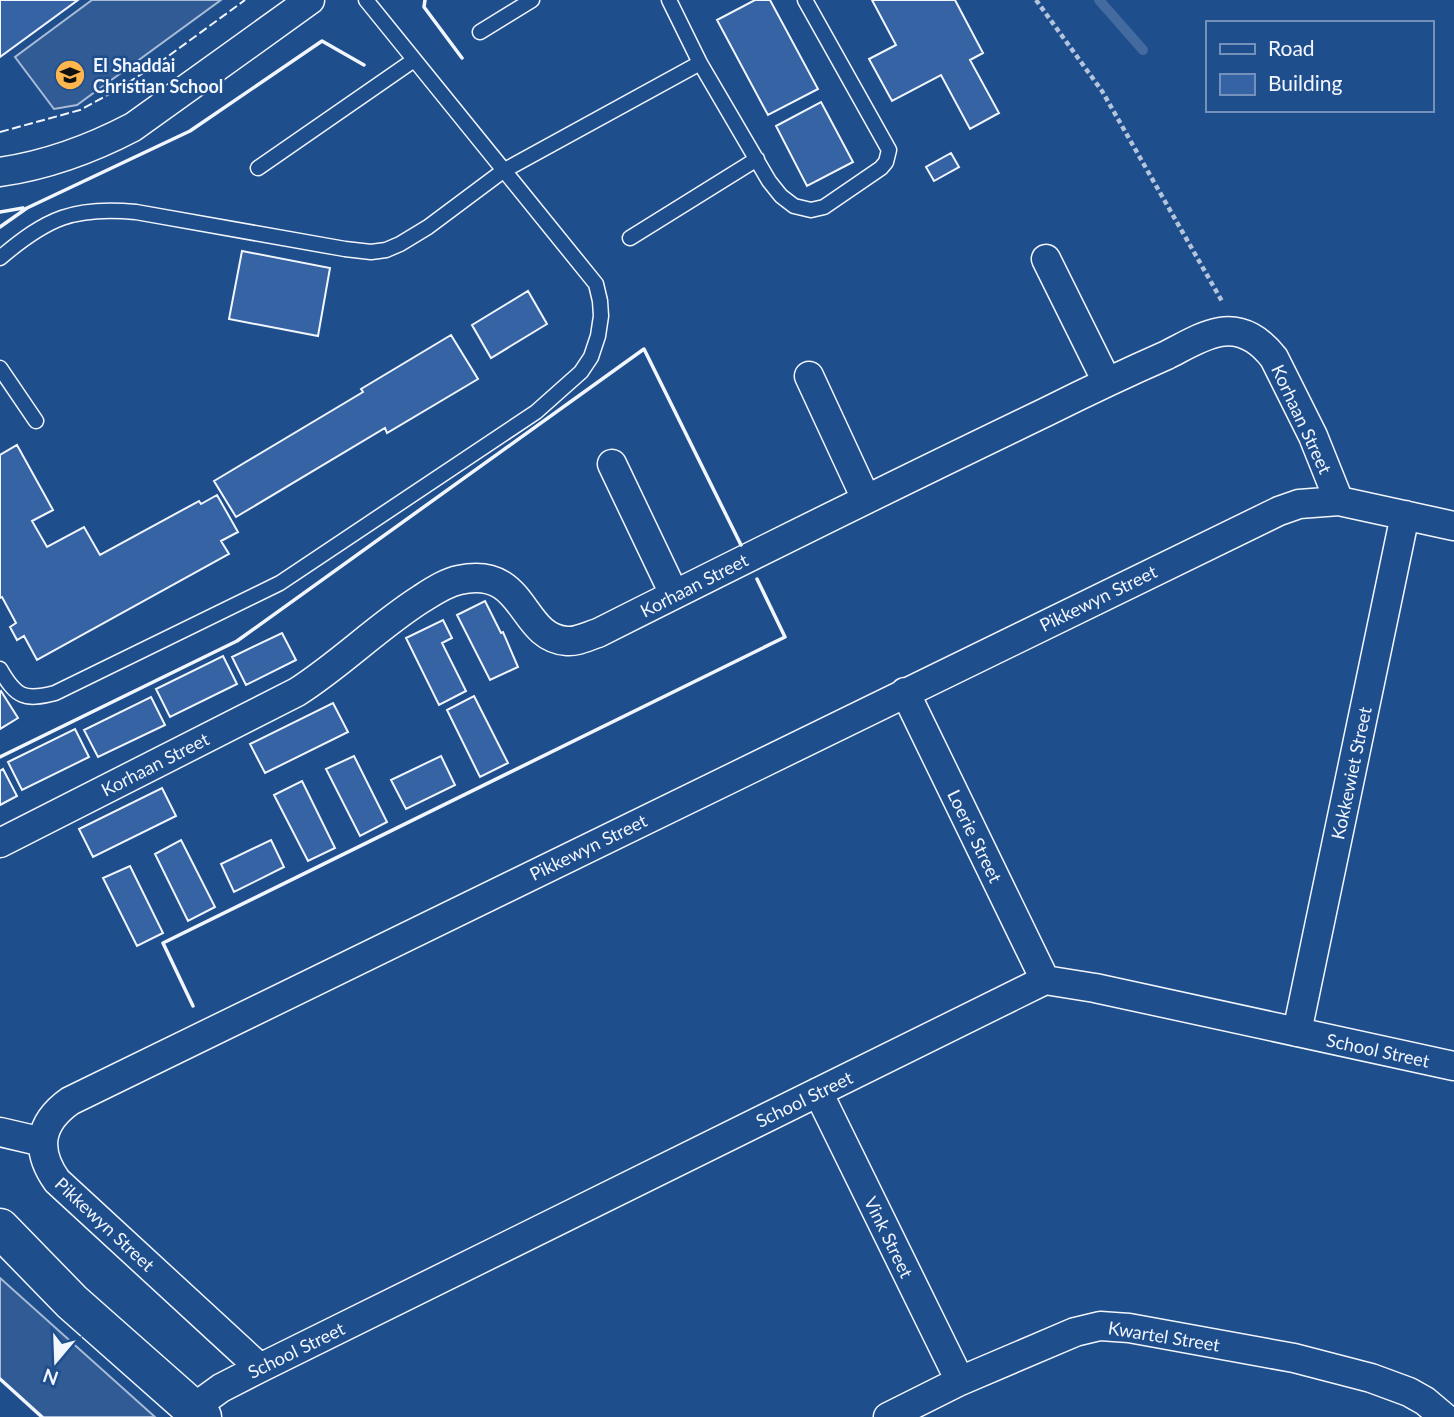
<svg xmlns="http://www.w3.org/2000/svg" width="1454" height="1417" viewBox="0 0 1454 1417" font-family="Lato,sans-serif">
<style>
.built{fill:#305b95;stroke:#a8bbd7;stroke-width:2}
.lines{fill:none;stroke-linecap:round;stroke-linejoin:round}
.stream{stroke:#446ba0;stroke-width:10}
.building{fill:#3563a3;stroke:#f2f6ff;stroke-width:2}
.service-casing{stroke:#f2f6ff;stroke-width:17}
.minor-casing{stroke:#f2f6ff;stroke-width:31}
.secondary-casing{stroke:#f2f6ff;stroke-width:41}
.path{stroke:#b3c4dc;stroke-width:4.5;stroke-dasharray:5 3.5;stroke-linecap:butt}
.service{stroke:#1f4e8c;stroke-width:14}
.minor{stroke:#1f4e8c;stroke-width:28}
.secondary{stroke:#1f4e8c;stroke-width:38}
.fence{stroke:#f2f6ff;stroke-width:2;stroke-dasharray:9 3.5;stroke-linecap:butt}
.wall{stroke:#f2f6ff;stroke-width:3.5}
.labels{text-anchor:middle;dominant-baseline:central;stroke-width:5;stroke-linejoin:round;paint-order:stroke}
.poi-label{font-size:18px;font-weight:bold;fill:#f2f6ff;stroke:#1f4e8c;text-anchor:start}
.street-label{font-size:18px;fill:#f2f6ff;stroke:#1f4e8c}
</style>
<rect width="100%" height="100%" fill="#1f4e8c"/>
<!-- built -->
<path class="built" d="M 92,0 L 221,0 L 77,105 L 54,109 L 15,57 Z
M 0,1278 L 155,1417 L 42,1417 L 0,1379 Z"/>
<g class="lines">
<!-- stream -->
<path class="stream" d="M 1099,0 L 1143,50"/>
</g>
<!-- building -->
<path class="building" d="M 0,0 L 78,0 L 0,57 Z
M 755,0 L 770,0 L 818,89 L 768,115 L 717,20 Z
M 872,0 L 955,0 L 983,53 L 970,60 L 999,113 L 970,129 L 941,75 L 892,101 L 869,59 L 896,45 Z
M 821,102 L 853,162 L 807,186 L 776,126 Z
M 951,153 L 959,167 L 934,181 L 926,167 Z
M 242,251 L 330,268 L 318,336 L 229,319 Z
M 528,291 L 547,324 L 491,358 L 472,325 Z
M 451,335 L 478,379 L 387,433 L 385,428 L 236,517 L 214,481 L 363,392 L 361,389 Z
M 17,445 L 53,510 L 32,521 L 47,547 L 84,527 L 100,555 L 199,501 L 201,504 L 217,495 L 238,532 L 221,541 L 229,554 L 37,660 L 24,636 L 17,640 L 10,627 L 16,623 L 2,597 L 0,598 L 0,455 Z
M 485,601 L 501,633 L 503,632 L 518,667 L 490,680 L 457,615 Z
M 443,620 L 452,638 L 442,643 L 466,691 L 439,705 L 406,638 Z
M 282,633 L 296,660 L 246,685 L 232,657 Z
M 223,656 L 237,684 L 170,717 L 156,689 Z
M 1,691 L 18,718 L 0,729 L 0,692 Z
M 474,696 L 508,763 L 480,777 L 447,710 Z
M 151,697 L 165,725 L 98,757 L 84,730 Z
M 333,703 L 348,732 L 265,773 L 250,744 Z
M 75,729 L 89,757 L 22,790 L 8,762 Z
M 354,756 L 387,822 L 360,836 L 326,769 Z
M 441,756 L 455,785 L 406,809 L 391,780 Z
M 3,769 L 17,796 L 0,805 L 0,771 Z
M 302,781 L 335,848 L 308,861 L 274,795 Z
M 162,788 L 176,816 L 93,857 L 79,829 Z
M 181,840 L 215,907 L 188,921 L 155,854 Z
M 271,840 L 284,867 L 234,892 L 221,864 Z
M 130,866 L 163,933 L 137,946 L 103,878 Z"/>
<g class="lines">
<!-- service casing -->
<g class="service-casing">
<path id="service" d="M 669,0 L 700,63 L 769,181 L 781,196 L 794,206 L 811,210 L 824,207 L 881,168 L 886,162 L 889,150 L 805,0
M 480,32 L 532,0
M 258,168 L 414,60
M 630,238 L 757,159
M 0,258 C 47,218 74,206 136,212 L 345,249 L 371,252 L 386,250 L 400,244 L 428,227 L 503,171 L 700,63
M 0,368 L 36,421
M 0,669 C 16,697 24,701 55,693 L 280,583 L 536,412 L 581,372 L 591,357 L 598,336 L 601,316 L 600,301 L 596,284 L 366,0"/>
</g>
<!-- minor casing -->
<g class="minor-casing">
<path id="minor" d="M 0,172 C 48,165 91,149 133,127 L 310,0
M 1046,259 L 1107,382
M 809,376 L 866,499
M 612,464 L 674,594
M 905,692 L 1045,980
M 0,843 L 297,692 C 341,664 377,627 421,599 C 432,592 445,583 459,580 C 527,565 519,638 567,641 C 577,642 588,636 598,633 C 747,558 896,484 1046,412 C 1086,392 1126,373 1167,355 C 1183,347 1202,335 1220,332 C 1243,328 1261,341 1274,358 L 1313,436 L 1339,501
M 1297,1032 L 1405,515
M 818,1092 L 960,1381
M 0,1132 L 43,1142
M 260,1368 L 57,1181 C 35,1150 39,1123 70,1101 L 1279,511 L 1299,504 L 1339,501 L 1454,526
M 192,1409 L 221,1388 L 260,1368 L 1045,980 L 1095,988 L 1454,1066
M 888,1417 L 960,1381 L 1075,1332 L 1100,1326 L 1129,1328 L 1294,1358 L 1371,1378 L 1409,1392 L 1425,1401 L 1444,1417"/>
</g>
<!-- secondary casing -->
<g class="secondary-casing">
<path id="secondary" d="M 0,1228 L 72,1302 L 202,1417"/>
</g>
<!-- path -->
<path class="path" d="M 1036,0 L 1102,91 L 1223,303"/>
<!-- service -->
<use href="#service" class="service"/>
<!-- minor -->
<use href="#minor" class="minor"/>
<!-- secondary -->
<use href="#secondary" class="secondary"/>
<!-- fence -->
<path class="fence" d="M 0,132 L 80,110 L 117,90 L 163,60 L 245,0"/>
<!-- wall -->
<path class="wall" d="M 425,0 L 424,7 L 462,58
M 0,212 L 23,208
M 0,227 L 27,208 L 190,131 L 322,41 L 364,65
M 0,757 L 237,641 L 644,349 L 741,545
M 193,1006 L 163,943 L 785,637 L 757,579
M 0,1379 L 42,1417"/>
</g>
<!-- icons -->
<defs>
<g id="school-disc" transform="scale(1.575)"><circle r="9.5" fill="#ffb74d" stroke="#1f4e8c"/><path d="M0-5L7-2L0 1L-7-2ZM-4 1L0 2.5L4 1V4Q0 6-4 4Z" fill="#111"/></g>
</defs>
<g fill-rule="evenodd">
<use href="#school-disc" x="70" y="75"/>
</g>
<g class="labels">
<!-- poi labels -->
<g class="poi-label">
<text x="93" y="65">El Shaddai<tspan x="93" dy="21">Christian School</tspan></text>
</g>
<!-- street labels -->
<g class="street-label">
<text transform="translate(1302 419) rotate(65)">Korhaan Street</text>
<text transform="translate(694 585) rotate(-27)">Korhaan Street</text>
<text transform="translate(1098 598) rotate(-26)">Pikkewyn Street</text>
<text transform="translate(155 764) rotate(-27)">Korhaan Street</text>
<text transform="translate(1351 773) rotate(-78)">Kokkewiet Street</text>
<text transform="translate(975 836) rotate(64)">Loerie Street</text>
<text transform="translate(588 847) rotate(-26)">Pikkewyn Street</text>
<text transform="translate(1378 1050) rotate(12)">School Street</text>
<text transform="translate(804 1099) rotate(-26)">School Street</text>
<text transform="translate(105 1224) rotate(43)">Pikkewyn Street</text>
<text transform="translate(889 1237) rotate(64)">Vink Street</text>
<text transform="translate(1164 1336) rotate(9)">Kwartel Street</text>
<text transform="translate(296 1350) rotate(-26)">School Street</text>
</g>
</g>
<!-- legend -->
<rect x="1206" y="21" width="228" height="91" fill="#1f4e8c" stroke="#7391ba" stroke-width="2"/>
<rect x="1220" y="44" width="35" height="10" fill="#1f4e8c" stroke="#7391ba" stroke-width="2"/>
<text x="1268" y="56" font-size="21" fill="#f2f6ff">Road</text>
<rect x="1220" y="74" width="35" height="21" fill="#3563a3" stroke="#7391ba" stroke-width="2"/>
<text x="1268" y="91" font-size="21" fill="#f2f6ff">Building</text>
<!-- north arrow -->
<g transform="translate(56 1361) rotate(199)" stroke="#1f4e8c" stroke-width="5" paint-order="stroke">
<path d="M0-5L12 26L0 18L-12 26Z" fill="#f2f6ff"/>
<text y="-10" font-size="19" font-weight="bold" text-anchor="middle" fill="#f2f6ff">N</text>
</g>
</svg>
